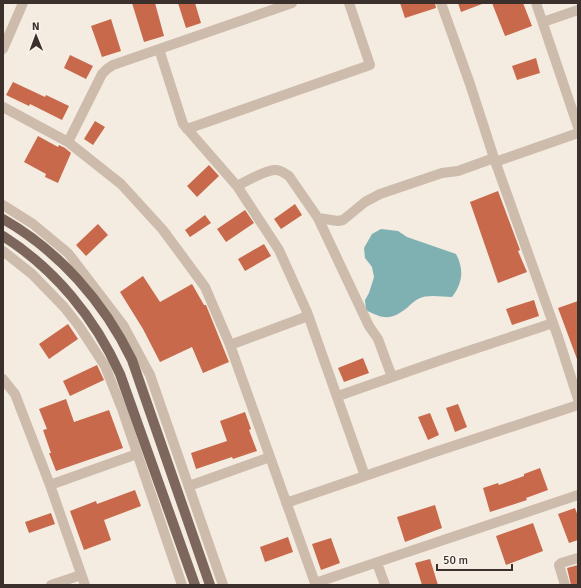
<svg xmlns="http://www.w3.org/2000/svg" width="581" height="588" viewBox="0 0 581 588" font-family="Signika,sans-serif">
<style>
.water{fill:#7fb0b2}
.building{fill:#c8694b}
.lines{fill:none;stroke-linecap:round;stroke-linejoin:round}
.minor{stroke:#cdbbac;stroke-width:10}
.major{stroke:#7d675c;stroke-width:10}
</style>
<rect width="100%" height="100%" fill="#f4ebe1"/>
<!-- water -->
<path class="water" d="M 381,229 L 398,231 L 407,237 L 456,254 C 464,269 463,283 452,297 C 441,297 428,294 418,299 C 414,301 411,304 408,307 C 392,320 384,320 366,310 L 365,300 L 369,293 L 374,277 L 372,267 L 365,258 L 364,248 L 372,234 Z"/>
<!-- building -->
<path class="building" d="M 132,3 L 155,3 L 164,36 L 144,42 Z
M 178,3 L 195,3 L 201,23 L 186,28 Z
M 400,3 L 435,3 L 436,8 L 405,18 Z
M 458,3 L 482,3 L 482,4 L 461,12 Z
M 492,3 L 523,3 L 532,26 L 505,36 Z
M 111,19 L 121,51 L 102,57 L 91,26 Z
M 70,55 L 93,66 L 86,79 L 64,68 Z
M 536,58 L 540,73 L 517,80 L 512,66 Z
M 13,82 L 45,97 L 46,95 L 69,106 L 62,120 L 30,104 L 29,106 L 6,95 Z
M 95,121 L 105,127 L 93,145 L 84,139 Z
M 38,136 L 58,147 L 59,145 L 65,148 L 71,153 L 58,183 L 45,177 L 46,174 L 24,162 Z
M 209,165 L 219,176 L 197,197 L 187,186 Z
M 498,191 L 520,250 L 518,251 L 527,272 L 498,283 L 470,202 Z
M 295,204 L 302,215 L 281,229 L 274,219 Z
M 245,210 L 254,223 L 226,242 L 217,229 Z
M 205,215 L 211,223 L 190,237 L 185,230 Z
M 98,224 L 108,235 L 86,256 L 76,245 Z
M 264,244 L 271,256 L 245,271 L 238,259 Z
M 143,276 L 160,302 L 192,284 L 204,305 L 206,305 L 229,362 L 203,373 L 192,347 L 160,362 L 143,329 L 120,292 Z
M 534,300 L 539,316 L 512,325 L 506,309 Z
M 578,301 L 578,359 L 577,359 L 558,308 Z
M 68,324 L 78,339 L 49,359 L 39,344 Z
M 363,358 L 369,373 L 344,382 L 338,368 Z
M 97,365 L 104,380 L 70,396 L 63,381 Z
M 66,399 L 74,422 L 109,410 L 123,448 L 56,471 L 49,453 L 51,453 L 43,430 L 47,429 L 39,409 Z
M 458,404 L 467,427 L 455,432 L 446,408 Z
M 245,412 L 251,429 L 249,430 L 257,451 L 233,459 L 232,457 L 196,469 L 191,453 L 227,441 L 220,421 Z
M 430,413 L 439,435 L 428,440 L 418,417 Z
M 540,468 L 548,490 L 526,498 L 527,500 L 490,512 L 483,488 L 498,483 L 499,485 L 524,476 L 524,474 Z
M 135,490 L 141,506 L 104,520 L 111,540 L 84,550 L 70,511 L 96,501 L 97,504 Z
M 435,505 L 442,528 L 405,542 L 397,517 Z
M 575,508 L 578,516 L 578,540 L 569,543 L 558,514 Z
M 51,513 L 55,524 L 29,533 L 25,522 Z
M 533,523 L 543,551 L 506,565 L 496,536 Z
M 288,537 L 293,552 L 265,562 L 260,547 Z
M 331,538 L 340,563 L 321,570 L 312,544 Z
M 430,559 L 438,585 L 422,585 L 415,563 Z
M 578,565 L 578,585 L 571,585 L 567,568 Z"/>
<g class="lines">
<!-- minor -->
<path class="minor" d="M 441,3 L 470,84 L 494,158 L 558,337 L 578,399
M 536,3 L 578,127
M 543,22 L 578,10
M 3,49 L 23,3
M 159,49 L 183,124 L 237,186 L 279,250 L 307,312 L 365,476
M 3,107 L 68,142 L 121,184 L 163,230 L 205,287 L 230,345 L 315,583 L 578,495
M 187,129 L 370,65 L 349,3
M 68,142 L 102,74 L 107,69 L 113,65 L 292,3
M 495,162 L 578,133
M 237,186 C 247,181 263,171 274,170 C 280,169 284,173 289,176 L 318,218 L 338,221 L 343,220 L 365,202 L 380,194 L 442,173 L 458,171 L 494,158
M 3,205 L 33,224 L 68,253 L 123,325 L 150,375 L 223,585
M 318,218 L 369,326 L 378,339 L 392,377
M 3,251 L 32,274 L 64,307 L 79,326 L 105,366 L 122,409 L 182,585
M 230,345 L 308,316
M 3,379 L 15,394 L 50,485 L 85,585
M 338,396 L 444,359 L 553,323
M 50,485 L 137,454
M 189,486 L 270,457
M 286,503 L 435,452 L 578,405
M 377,563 L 385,585
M 51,585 L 81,575
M 565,585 L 559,565 L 561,563 L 578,558"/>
<!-- major -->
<path class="major" d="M 3,219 C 59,251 104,302 132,360 L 210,585
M 3,236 C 55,269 95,318 120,374 L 195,585"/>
</g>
<!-- border -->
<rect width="581" height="588" fill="none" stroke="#3b302b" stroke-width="8"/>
<!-- north arrow -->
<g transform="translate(36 36) rotate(359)" stroke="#fbf5ee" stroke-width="3" paint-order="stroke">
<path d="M0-3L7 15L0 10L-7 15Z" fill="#3b302b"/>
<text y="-6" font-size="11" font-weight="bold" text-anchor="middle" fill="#3b302b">N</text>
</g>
<!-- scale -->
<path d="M437 564v6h75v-6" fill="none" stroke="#3b302b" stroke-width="2"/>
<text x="443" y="564" font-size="12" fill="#3b302b" stroke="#fbf5ee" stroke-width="3" paint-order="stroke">50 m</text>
</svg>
